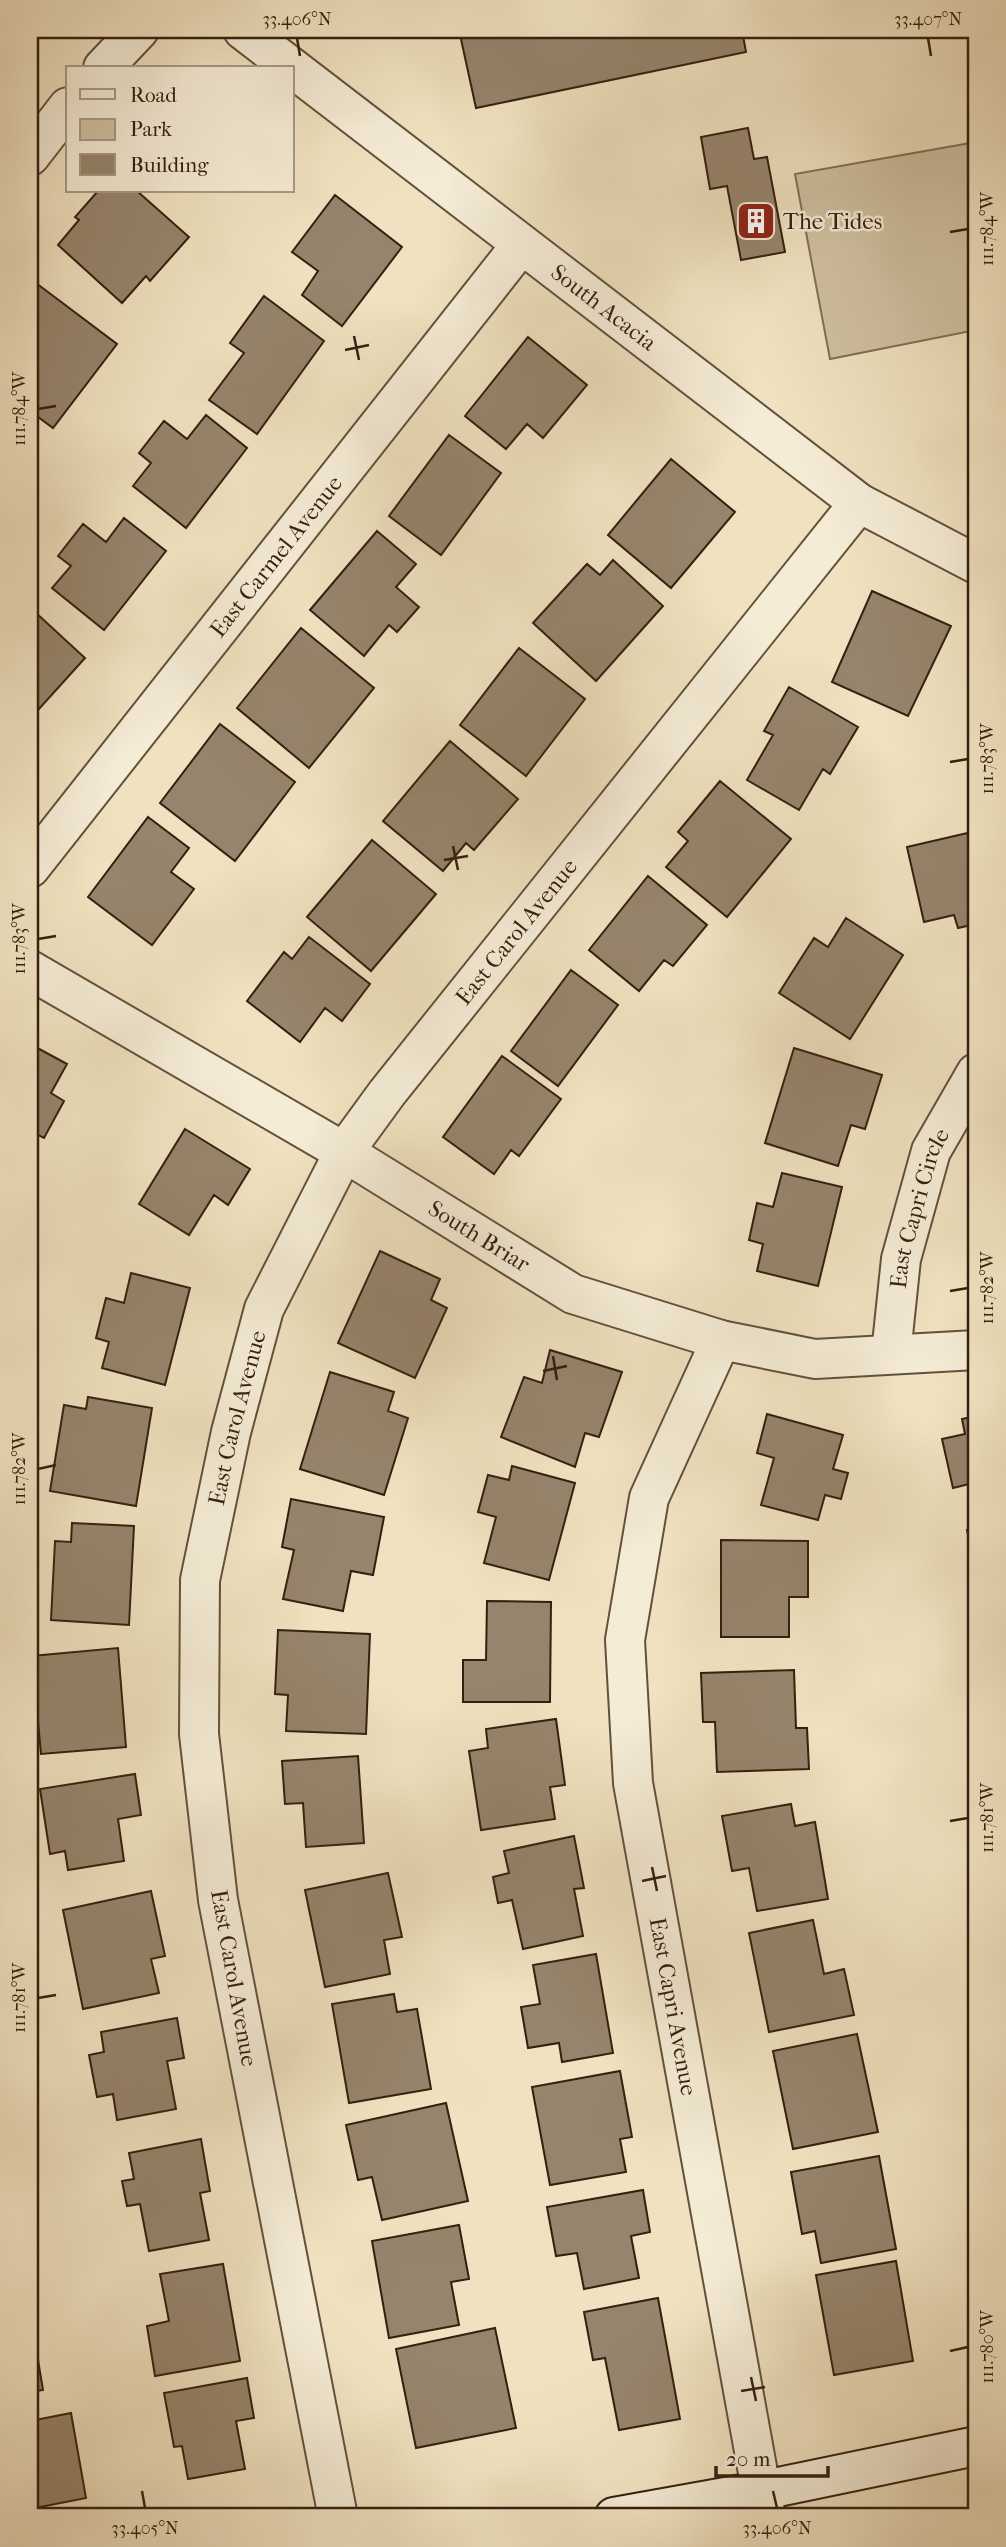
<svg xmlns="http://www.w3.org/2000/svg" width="1006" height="2547" viewBox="0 0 1006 2547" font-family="'IM FELL French Canon',serif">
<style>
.green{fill:#d0c1a2;stroke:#827059;stroke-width:2}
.building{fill:#96846c;stroke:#341f10;stroke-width:2}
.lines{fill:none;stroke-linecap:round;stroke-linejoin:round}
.street-casing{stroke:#63503c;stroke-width:42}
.secondary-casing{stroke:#341f10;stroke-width:42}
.street{stroke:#f5ecd6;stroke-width:38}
.secondary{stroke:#f5ecd6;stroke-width:38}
.ticks{fill:none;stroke:#341f10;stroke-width:2.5}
.labels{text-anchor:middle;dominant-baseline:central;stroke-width:5;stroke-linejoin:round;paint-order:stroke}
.poi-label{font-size:23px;fill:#341f10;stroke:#f5ecd6;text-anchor:start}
.street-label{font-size:23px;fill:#341f10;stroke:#f5ecd6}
.neatline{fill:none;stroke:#341f10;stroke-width:2.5}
.ticks-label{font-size:18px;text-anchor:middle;fill:#341f10}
</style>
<rect width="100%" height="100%" fill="#f0e2c0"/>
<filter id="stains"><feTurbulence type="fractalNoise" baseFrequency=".00286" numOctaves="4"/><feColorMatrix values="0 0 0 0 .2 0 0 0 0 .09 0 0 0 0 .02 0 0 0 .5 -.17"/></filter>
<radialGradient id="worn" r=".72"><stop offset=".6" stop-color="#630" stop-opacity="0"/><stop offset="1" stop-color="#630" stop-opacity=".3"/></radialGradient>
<!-- green -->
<path class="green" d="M 976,142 L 976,330 L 830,359 L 795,174 Z"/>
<!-- building -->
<path class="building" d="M 459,30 L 742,30 L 746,52 L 476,108 Z
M 748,128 L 754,159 L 767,157 L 785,252 L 741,260 L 727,186 L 710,189 L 701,137 Z
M 98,191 L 137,191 L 189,237 L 150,281 L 146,276 L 122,303 L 58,245 L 79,220 L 75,217 Z
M 335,195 L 402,247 L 342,326 L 302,295 L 318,271 L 292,252 Z
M 32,280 L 117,344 L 53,428 L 30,411 Z
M 264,296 L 324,341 L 257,434 L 209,400 L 244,353 L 230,343 Z
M 528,337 L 587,385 L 543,438 L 527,424 L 506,449 L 465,416 Z
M 206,415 L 247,448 L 186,528 L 133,486 L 151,463 L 139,453 L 164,421 L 187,439 Z
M 449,435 L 501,473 L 441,555 L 389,516 Z
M 671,459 L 735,512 L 671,588 L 608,535 Z
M 124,518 L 166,551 L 104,630 L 52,588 L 71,566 L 58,556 L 83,524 L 106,542 Z
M 377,531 L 416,564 L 396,587 L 419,607 L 397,632 L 389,625 L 364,656 L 310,610 Z
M 613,560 L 663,606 L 596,681 L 533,623 L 587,564 L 600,575 Z
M 872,591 L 951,626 L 908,716 L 832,682 Z
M 35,612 L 85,658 L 30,719 L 30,618 Z
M 301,628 L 374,688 L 309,768 L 237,708 Z
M 519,648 L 585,699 L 526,776 L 460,725 Z
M 789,687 L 858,727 L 830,774 L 823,769 L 799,810 L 747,780 L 773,735 L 764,731 Z
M 220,724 L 295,782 L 235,861 L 160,803 Z
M 450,741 L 518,799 L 474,850 L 466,843 L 443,871 L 383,821 Z
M 720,781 L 791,839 L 727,917 L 666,867 L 688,841 L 678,832 Z
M 148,817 L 189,848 L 171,872 L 194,889 L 152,945 L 88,897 Z
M 976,831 L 976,924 L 958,928 L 954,915 L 924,922 L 907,847 Z
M 372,840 L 436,894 L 371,971 L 307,917 Z
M 648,876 L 707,925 L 673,966 L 664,960 L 639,991 L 589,950 Z
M 846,918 L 903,955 L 850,1039 L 779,993 L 814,938 L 828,947 Z
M 309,937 L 370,984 L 342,1021 L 325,1008 L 300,1042 L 247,1001 L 284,952 L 292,959 Z
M 571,970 L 618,1005 L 558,1086 L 511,1051 Z
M 30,1044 L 67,1064 L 51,1093 L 64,1101 L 44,1138 L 30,1131 Z
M 794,1048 L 882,1075 L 865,1129 L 851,1125 L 838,1166 L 765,1143 Z
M 502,1056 L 561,1099 L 519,1156 L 511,1150 L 494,1174 L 443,1137 Z
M 185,1129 L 250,1169 L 228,1205 L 214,1195 L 189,1235 L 139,1204 Z
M 782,1173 L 842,1187 L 818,1286 L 757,1271 L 763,1244 L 749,1240 L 757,1203 L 773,1207 Z
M 380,1251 L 440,1279 L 431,1300 L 447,1308 L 415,1378 L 338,1343 Z
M 131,1273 L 190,1288 L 165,1385 L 102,1368 L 109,1342 L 96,1338 L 106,1298 L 124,1303 Z
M 550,1350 L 622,1372 L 599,1437 L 585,1433 L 575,1467 L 501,1437 L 524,1377 L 542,1383 Z
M 330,1372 L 394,1392 L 388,1411 L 408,1418 L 384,1495 L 300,1469 Z
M 88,1397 L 152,1408 L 136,1506 L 50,1491 L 64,1405 L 86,1409 Z
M 767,1414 L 843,1435 L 833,1469 L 848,1473 L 841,1499 L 825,1495 L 818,1520 L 761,1505 L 774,1458 L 757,1453 Z
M 976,1416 L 976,1496 L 973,1483 L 953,1488 L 942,1439 L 965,1434 L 962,1419 Z
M 512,1466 L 575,1483 L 549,1580 L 484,1563 L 496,1517 L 478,1512 L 488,1475 L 509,1480 Z
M 291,1499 L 384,1517 L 373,1575 L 351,1571 L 343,1611 L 283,1599 L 294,1550 L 282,1547 Z
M 72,1523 L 134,1526 L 129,1625 L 51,1620 L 55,1541 L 71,1542 Z
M 976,1528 L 976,1571 L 967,1530 Z
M 721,1540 L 808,1541 L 808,1597 L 789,1597 L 789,1637 L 721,1637 Z
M 487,1601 L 551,1602 L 550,1702 L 463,1702 L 463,1660 L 486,1660 Z
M 278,1630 L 370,1634 L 366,1734 L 286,1731 L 288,1695 L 275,1694 Z
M 118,1648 L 126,1747 L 41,1754 L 32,1656 Z
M 794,1670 L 796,1728 L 807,1728 L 809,1769 L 717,1772 L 715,1722 L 703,1722 L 701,1673 Z
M 556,1719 L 565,1785 L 550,1787 L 555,1819 L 481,1830 L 469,1751 L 488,1748 L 486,1729 Z
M 358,1756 L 364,1843 L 306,1847 L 303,1803 L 285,1804 L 282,1761 Z
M 135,1774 L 141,1815 L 118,1819 L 124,1861 L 68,1870 L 65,1851 L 50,1854 L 40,1789 Z
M 791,1804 L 795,1826 L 815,1822 L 828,1899 L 757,1911 L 749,1868 L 732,1871 L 722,1816 Z
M 574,1836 L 584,1888 L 574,1889 L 583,1936 L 523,1949 L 512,1900 L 498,1903 L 493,1877 L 509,1873 L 504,1851 Z
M 388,1873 L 402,1937 L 384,1940 L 390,1974 L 325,1987 L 305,1890 Z
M 151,1891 L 165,1956 L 151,1959 L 159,1993 L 83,2009 L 63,1910 Z
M 813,1920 L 824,1974 L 844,1969 L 854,2015 L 769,2032 L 749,1933 Z
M 596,1954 L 613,2053 L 562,2062 L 559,2043 L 528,2048 L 521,2007 L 540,2004 L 533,1965 Z
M 394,1994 L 397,2012 L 417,2009 L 431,2089 L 349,2103 L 332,2004 Z
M 177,2018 L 184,2058 L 167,2061 L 176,2109 L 117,2120 L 113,2094 L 97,2097 L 89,2055 L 104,2052 L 101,2032 Z
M 857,2034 L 878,2132 L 793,2149 L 773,2051 Z
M 620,2071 L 632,2137 L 620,2139 L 626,2172 L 550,2185 L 532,2087 Z
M 446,2103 L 468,2201 L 382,2220 L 372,2177 L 358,2180 L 346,2125 Z
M 201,2139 L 210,2191 L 200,2193 L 209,2240 L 149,2251 L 140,2204 L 127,2206 L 122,2181 L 134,2179 L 129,2153 Z
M 879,2156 L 896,2249 L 821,2263 L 815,2231 L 802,2234 L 791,2172 Z
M 643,2190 L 650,2232 L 631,2236 L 639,2278 L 584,2289 L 577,2253 L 556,2256 L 547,2207 Z
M 459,2225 L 469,2279 L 451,2282 L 459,2325 L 389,2338 L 372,2241 Z
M 30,2239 L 37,2273 L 30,2274 Z
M 896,2261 L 913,2361 L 834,2375 L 816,2275 Z
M 223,2264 L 240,2361 L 155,2376 L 147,2326 L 169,2321 L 160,2274 Z
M 658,2298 L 680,2419 L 619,2430 L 605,2358 L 593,2360 L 584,2312 Z
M 30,2312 L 43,2390 L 30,2392 Z
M 495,2328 L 516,2428 L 416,2448 L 396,2349 Z
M 247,2378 L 254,2418 L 236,2421 L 245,2469 L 188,2479 L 182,2446 L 174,2447 L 164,2393 Z
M 71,2413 L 86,2498 L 30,2509 L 30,2421 Z"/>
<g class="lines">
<!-- street casing -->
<g class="street-casing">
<g id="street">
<path id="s1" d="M 243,30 L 859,503 L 976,564"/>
<path d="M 103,68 L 139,30"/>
<path d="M 30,156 L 68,107"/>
<path id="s2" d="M 30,868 L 521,245"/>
<path id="s3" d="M 30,970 L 344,1152 L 573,1294 L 721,1340 L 815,1359 L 976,1350"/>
<path id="s4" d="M 721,1340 L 649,1498 L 625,1640 L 633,1783 L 766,2517"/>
<path id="s5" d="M 891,1354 L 901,1259 L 931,1151 L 976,1073"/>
<path id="s6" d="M 338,2517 L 218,1900 L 199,1734 L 200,1580 L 231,1432 L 264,1309 L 344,1152 L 387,1093 L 859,503"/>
</g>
</g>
<!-- secondary casing -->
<g class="secondary-casing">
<path id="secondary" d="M 614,2517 L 759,2491 L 976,2446"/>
</g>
<!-- street -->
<use href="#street" class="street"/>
<!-- secondary -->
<use href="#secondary" class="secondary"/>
</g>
<!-- ticks -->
<path class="ticks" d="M 297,38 L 300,56M 928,38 L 931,56M 950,232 L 968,229M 354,336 L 359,360M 345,350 L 369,345M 38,409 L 56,406M 950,762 L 968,759M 453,846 L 458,870M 444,860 L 468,856M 38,939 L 56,936M 950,1291 L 968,1288M 553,1356 L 557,1380M 543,1371 L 567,1366M 38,1469 L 56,1465M 950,1821 L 968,1818M 652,1867 L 657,1891M 642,1881 L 666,1876M 38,1998 L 56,1995M 950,2351 L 968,2347M 751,2377 L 756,2401M 741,2391 L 765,2387M 142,2491 L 145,2508M 773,2491 L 777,2508"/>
<!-- icons -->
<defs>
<g id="building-square" transform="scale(2.0125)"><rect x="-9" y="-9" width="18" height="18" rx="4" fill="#8f2418" stroke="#f5ecd6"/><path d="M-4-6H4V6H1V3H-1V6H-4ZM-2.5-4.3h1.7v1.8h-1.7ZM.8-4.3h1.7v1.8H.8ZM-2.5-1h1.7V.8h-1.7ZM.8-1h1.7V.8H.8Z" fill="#fff"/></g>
</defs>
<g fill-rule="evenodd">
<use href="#building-square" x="756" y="221"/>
</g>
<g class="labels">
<!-- poi labels -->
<g class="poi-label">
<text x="783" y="221">The Tides</text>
</g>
<!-- street labels -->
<g class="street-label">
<text stroke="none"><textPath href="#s1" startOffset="455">South Acacia</textPath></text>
<text stroke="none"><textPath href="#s2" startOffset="397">East Carmel Avenue</textPath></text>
<text stroke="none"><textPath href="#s6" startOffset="1684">East Carol Avenue</textPath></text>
<text stroke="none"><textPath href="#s5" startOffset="149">East Capri Circle</textPath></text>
<text stroke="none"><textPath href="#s3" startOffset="522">South Briar</textPath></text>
<text stroke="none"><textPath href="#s6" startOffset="1116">East Carol Avenue</textPath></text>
<text transform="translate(234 1978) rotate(80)">East Carol Avenue</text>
<text stroke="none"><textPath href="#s4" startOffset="688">East Capri Avenue</textPath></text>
</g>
</g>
<!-- margin -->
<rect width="1006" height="2547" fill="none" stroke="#f0e2c0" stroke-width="77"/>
<!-- legend -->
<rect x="66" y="66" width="228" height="126" fill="#f5ecd6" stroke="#a89a87" stroke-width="2"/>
<rect x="80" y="89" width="35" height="10" fill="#f5ecd6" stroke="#a89a87" stroke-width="2"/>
<text x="130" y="102" font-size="21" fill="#341f10">Road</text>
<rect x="80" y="119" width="35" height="21" fill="#d0c1a2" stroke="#a89a87" stroke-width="2"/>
<text x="130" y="136" font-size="21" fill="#341f10">Park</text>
<rect x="80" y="154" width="35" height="21" fill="#96846c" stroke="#a89a87" stroke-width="2"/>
<text x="130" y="172" font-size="21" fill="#341f10">Building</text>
<!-- scale -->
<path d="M716 2466v10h112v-10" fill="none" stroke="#341f10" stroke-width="3.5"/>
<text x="726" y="2466" font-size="21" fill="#341f10" stroke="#f5ecd6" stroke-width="5" paint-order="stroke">20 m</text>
<rect x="38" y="38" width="930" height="2470" class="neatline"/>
<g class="ticks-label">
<text x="297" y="25">33.406°N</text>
<text x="928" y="25">33.407°N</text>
<text transform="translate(987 229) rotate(-90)" y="6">111.784°W</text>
<text transform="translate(19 409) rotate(-90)" y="6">111.784°W</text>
<text transform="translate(987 759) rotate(-90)" y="6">111.783°W</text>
<text transform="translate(19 939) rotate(-90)" y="6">111.783°W</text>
<text transform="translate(987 1288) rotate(-90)" y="6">111.782°W</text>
<text transform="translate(19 1469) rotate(-90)" y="6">111.782°W</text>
<text transform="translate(987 1818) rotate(-90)" y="6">111.781°W</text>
<text transform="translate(19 1998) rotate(-90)" y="6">111.781°W</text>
<text transform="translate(987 2347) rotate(-90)" y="6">111.780°W</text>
<text x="145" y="2534">33.405°N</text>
<text x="777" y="2534">33.406°N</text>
</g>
<rect width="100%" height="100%" filter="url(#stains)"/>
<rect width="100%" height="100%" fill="url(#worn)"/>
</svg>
